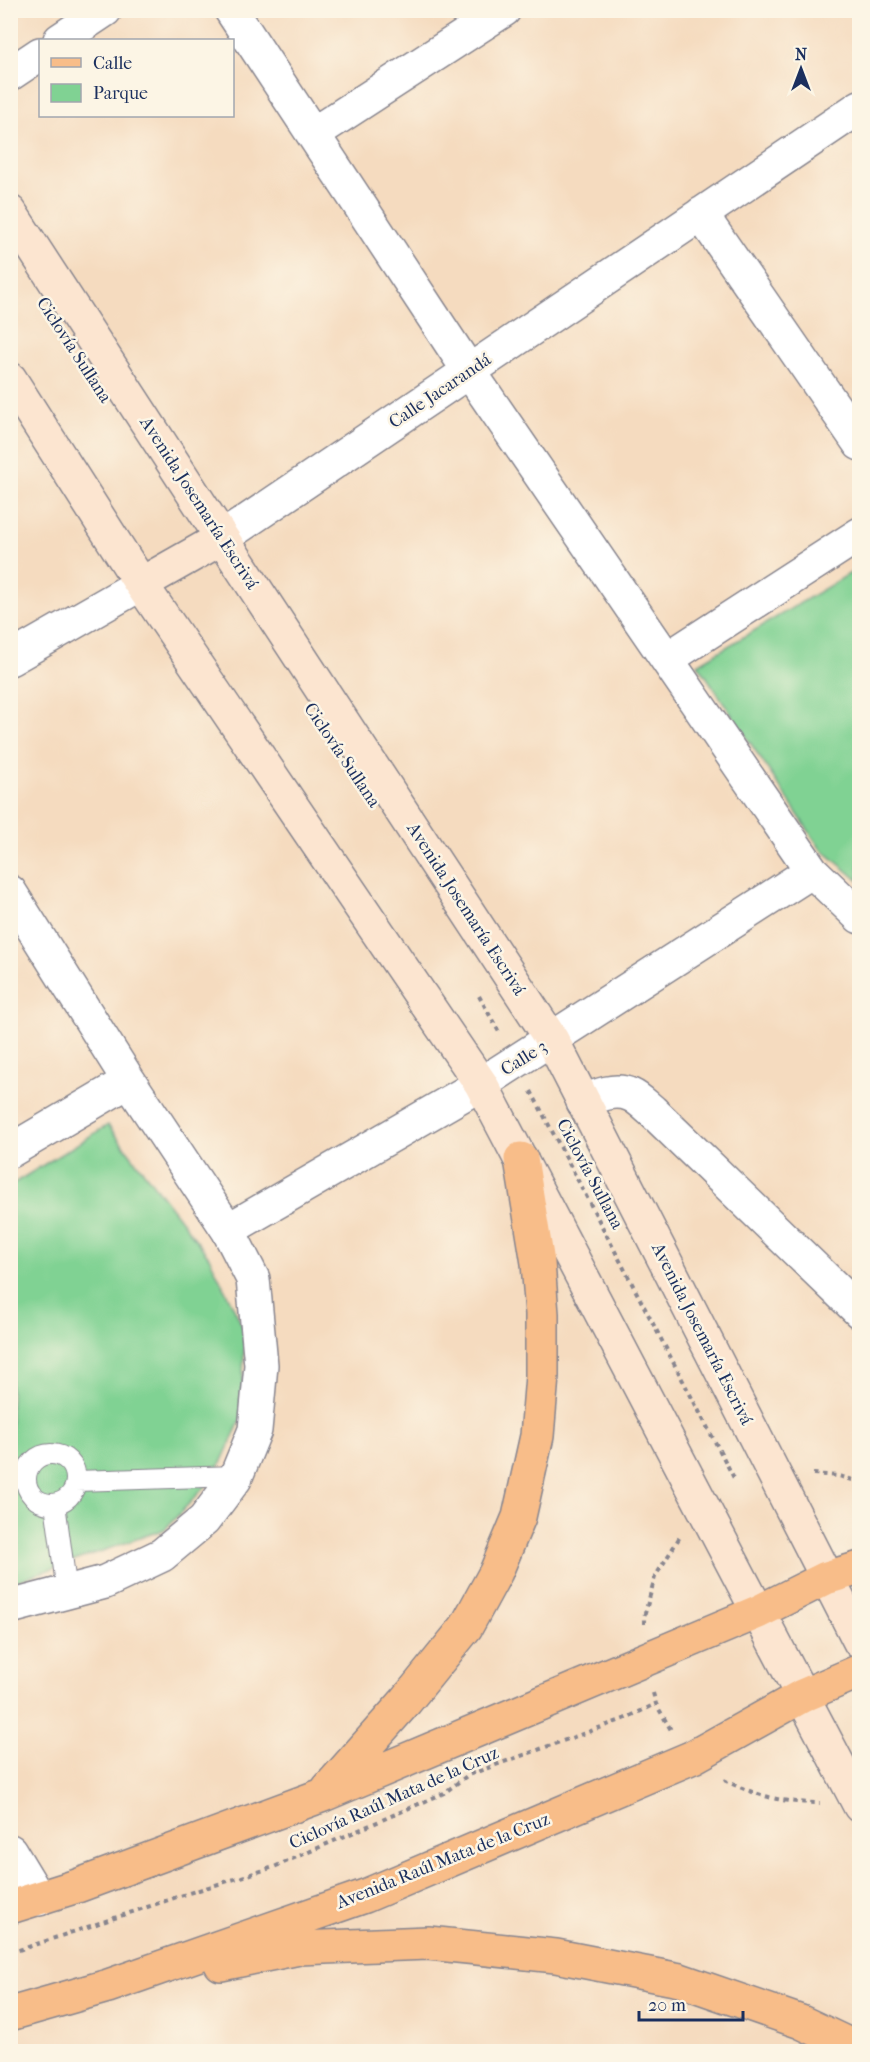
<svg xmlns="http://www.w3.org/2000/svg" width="870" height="2062" viewBox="0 0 870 2062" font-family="'IM FELL French Canon',serif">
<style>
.green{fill:#80d293;stroke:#4e8078;stroke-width:1.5}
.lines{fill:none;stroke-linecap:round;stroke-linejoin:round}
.service-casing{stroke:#88858e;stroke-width:22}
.minor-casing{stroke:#88858e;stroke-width:36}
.secondary-casing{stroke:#88858e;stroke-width:36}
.primary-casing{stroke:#88858e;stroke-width:36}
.path{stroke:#88858e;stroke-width:4;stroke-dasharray:4.5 4.5;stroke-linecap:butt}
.service{stroke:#fff;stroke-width:20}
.minor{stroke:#fff;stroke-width:33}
.secondary{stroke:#fce5d0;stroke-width:33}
.primary{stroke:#f8bd89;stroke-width:33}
.labels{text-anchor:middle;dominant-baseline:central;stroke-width:5;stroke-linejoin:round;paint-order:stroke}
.street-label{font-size:18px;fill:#1b2f5e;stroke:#fcf5e5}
</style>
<rect width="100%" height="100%" fill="#fcf5e5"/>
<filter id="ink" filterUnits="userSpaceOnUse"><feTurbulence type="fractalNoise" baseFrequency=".0167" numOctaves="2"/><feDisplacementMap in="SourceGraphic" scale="12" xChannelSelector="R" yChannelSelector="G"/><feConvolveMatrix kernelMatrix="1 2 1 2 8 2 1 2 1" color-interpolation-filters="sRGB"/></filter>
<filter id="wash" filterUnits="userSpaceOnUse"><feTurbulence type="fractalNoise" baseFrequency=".008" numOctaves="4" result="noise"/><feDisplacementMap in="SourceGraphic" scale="24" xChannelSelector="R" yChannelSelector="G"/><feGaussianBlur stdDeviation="1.35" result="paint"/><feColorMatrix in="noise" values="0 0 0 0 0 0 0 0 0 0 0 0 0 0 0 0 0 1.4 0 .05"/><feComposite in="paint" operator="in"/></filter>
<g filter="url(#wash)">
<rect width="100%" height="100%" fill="#f5dbbf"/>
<!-- green -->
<path class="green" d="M 859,568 L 859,881 L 820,848 L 698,664 Z
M 108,1125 L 209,1257 L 245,1331 L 241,1419 L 215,1476 L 165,1529 L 11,1583 L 11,1185 Z"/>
</g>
<g filter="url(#ink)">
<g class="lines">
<!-- service casing -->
<g class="service-casing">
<path id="service" d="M26 1479a25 25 0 1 1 50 0a25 25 0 1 1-50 0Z
M 76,1481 L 237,1476
M 55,1504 L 67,1592"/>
</g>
<!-- minor casing -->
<g class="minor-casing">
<path id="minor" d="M 231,10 L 469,371 L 812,871 L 860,917
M 60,40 L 105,10
M 10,74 L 40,54
M 313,134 L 504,10
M 701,214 L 860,444
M 222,538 L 860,107
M 10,659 L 141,584
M 667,659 L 860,534
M 10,892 L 129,1081 L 228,1230 L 253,1279 L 261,1365 L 255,1430 L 235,1479 L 204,1520 L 162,1555 L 105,1582 L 10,1607
M 583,1102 C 598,1095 615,1088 631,1095 C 638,1098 646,1106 652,1111 L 860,1312
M 10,1151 L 129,1081
M 228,1230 L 481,1084 L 812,871
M 10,1851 L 39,1899"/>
</g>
<!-- secondary casing -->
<g class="secondary-casing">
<path id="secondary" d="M 10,212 L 222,538 L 552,1040 L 860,1642
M 10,379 L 141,584 L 481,1084 L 860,1806
M 141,584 L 222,538"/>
</g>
<!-- primary casing -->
<g class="primary-casing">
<path id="primary" d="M 328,1789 L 406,1701 L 466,1627 L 496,1572 L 519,1517 L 537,1436 L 542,1376 L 542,1314 L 538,1263 L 521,1159
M 10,1907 L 77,1886 L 323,1795 L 758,1612 L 826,1578 L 860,1568
M 221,1964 L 299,1948 L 428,1943 L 556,1956 L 680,1980 L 801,2022 L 860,2050
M 10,2014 L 108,1986 L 365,1896 L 693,1757 L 802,1696 L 860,1671"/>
</g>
<!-- path -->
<path class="path" d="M 479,996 L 499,1032
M 531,1091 L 734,1478
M 813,1474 L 839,1476 L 860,1482
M 644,1624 L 644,1617 L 655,1577 L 681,1535
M 653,1693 L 656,1704 L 671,1730
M 724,1780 C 757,1796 783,1803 820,1803
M 10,1953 L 189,1893 L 274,1867 L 444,1793 L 468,1775 L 624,1719 L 656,1704"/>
<!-- service -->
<use href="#service" class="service"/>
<!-- minor -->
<use href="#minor" class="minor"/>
<!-- secondary -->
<use href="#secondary" class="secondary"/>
<!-- primary -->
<use href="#primary" class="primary"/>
</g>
</g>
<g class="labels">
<!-- street labels -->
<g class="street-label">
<text transform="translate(74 350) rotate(57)">Ciclovía Sullana</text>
<text transform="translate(440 391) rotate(-34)">Calle Jacarandá</text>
<text transform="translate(199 503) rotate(57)">Avenida Josemaría Escrivá</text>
<text transform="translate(342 755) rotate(56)">Ciclovía Sullana</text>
<text transform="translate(466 909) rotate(57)">Avenida Josemaría Escrivá</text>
<text transform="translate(524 1058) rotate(-32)">Calle 3</text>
<text transform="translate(590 1174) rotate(62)">Ciclovía Sullana</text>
<text transform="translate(702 1334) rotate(63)">Avenida Josemaría Escrivá</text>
<text transform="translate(394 1798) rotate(-24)">Ciclovía Raúl Mata de la Cruz</text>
<text transform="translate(443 1861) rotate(-22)">Avenida Raúl Mata de la Cruz</text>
</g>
</g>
<!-- margin -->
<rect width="870" height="2062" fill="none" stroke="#fcf5e5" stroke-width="36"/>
<!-- legend -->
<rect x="39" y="39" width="195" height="78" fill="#fcf5e5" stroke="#a2a6af" stroke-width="1.5"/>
<rect x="51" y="58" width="30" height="9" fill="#f8bd89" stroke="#a2a6af" stroke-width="1.5"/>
<text x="93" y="69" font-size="18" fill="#1b2f5e">Calle</text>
<rect x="51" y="84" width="30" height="18" fill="#80d293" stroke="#a2a6af" stroke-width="1.5"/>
<text x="93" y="99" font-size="18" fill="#1b2f5e">Parque</text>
<!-- north arrow -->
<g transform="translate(801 69)" stroke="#fcf5e5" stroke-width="4.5" paint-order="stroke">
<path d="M0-4.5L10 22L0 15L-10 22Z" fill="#1b2f5e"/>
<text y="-9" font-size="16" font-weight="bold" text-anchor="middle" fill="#1b2f5e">N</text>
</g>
<!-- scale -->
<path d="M639 2011v9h104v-9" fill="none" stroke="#1b2f5e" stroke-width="3"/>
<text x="648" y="2011" font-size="18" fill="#1b2f5e" stroke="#fcf5e5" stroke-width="4.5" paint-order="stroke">20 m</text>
</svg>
